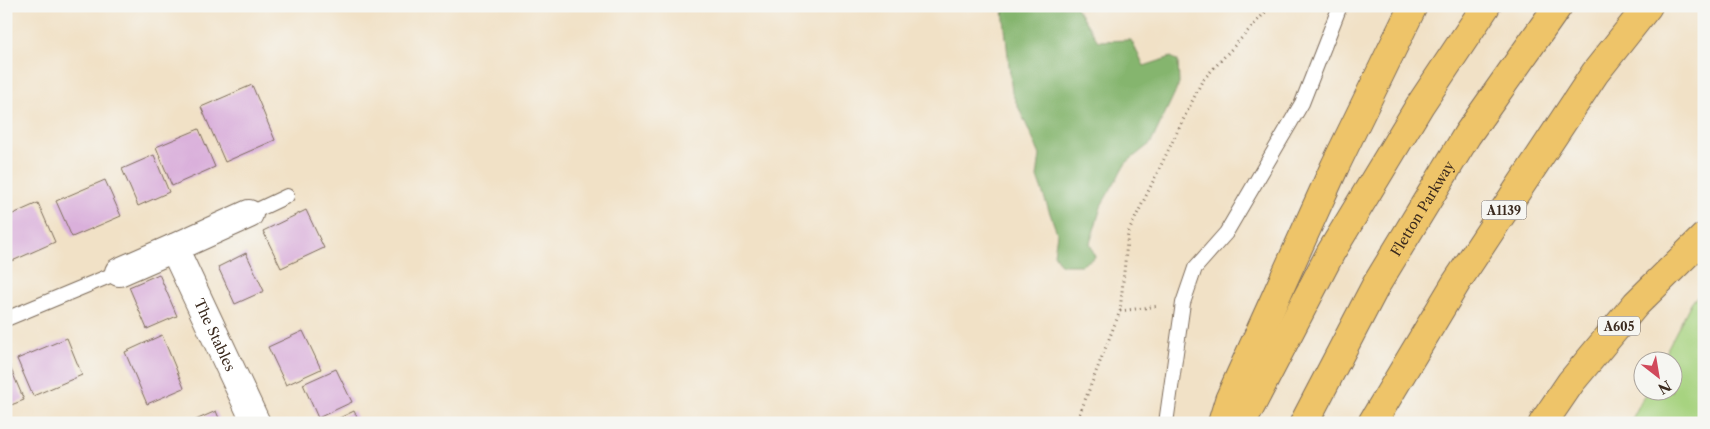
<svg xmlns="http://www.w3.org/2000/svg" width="1710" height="429" viewBox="0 0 1710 429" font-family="'Libre Caslon Text',serif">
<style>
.green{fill:#a7d380;stroke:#717e4f}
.forest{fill:#85b56e;stroke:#607046}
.building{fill:#dab0db}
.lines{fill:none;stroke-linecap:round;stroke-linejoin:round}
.service-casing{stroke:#7b6a59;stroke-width:16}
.minor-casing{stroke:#7b6a59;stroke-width:30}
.primary-casing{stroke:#7b6a59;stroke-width:30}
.trunk-casing{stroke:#7b6a59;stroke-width:30}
.path{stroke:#7b6a59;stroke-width:3;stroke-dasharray:1 4;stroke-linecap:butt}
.service{stroke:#fff;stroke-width:14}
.minor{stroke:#fff;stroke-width:28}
.primary{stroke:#eec469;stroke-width:28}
.trunk{stroke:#eec469;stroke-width:28}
.labels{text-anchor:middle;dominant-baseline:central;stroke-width:5;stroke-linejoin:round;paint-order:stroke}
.shield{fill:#f6f6f2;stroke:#73675e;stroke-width:1}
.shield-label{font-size:12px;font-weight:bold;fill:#3b2a1e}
.street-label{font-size:14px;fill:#3b2a1e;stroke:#f6f6f2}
</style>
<rect width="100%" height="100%" fill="#f6f6f2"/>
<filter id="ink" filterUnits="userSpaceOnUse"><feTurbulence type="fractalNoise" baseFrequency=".02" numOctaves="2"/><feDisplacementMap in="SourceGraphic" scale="10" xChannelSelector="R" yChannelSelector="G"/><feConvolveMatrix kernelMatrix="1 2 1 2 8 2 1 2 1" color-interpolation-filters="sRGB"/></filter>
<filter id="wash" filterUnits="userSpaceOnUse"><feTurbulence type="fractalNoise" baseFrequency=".0096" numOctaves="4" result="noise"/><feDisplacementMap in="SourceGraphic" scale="20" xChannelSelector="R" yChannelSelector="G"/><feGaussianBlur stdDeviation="1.12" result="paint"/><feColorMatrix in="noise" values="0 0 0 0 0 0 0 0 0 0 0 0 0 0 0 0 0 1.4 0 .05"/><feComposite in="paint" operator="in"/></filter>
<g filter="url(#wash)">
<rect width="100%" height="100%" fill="#f1e1c6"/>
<!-- green -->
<path class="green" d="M 1704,292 L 1704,423 L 1630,423 L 1646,392 L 1672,392 L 1672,362 L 1661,361 L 1692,301 Z"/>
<!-- forest -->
<path class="forest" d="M 999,6 L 1075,6 L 1098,41 L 1131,40 L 1144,66 L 1171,57 L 1178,61 L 1179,84 L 1151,143 L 1126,163 L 1102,204 L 1090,243 L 1095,257 L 1082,265 L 1061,265 L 1054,254 L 1057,233 L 1037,177 L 1040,155 L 1012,93 L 1003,10 Z"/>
<g id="blocks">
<!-- building -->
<path class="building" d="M 252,85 L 275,140 L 225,162 L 201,107 Z
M 199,129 L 215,167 L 172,186 L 156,147 Z
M 154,155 L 169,192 L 138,206 L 122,169 Z
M 105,180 L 121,216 L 72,237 L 56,201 Z
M 38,203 L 55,242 L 10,262 L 6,254 L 6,217 Z
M 306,210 L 324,248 L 281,268 L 263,231 Z
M 246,253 L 264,291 L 235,304 L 218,267 Z
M 159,274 L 177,316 L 147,329 L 129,287 Z
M 303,331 L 321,369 L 286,385 L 268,347 Z
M 162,335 L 184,388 L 147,404 L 125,352 Z
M 67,338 L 82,375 L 33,396 L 17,359 Z
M 6,362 L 8,362 L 24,400 L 6,407 Z
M 336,369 L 352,402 L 318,418 L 303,384 Z
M 216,411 L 221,423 L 189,423 Z
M 354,411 L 360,423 L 329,423 Z"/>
</g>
</g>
<g filter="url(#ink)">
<use href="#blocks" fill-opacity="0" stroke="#7b6a59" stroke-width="1"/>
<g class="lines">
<!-- service casing -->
<g class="service-casing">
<path id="service" d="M 249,214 L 287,196
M 6,319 L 119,272
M 1166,423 L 1183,303 L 1195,268 L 1226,233 L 1302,103 L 1340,6"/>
</g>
<!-- minor casing -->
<g class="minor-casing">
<g id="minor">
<path d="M 174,248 L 249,214"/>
<path id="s1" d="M 119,272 L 174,248 L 256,423"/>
</g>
</g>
<!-- primary casing -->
<g class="primary-casing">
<path id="primary" d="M 1543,423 L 1571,382 L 1636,304 L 1704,237"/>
</g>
<!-- trunk casing -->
<g class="trunk-casing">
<g id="trunk">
<path d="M 1222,423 L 1229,400 L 1335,166 L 1413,6"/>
<path d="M 1242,423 L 1331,252 L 1420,105 L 1486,6"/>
<path id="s2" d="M 1304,423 L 1376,285 L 1467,135 L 1558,6"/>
<path d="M 1372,423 L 1456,283 L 1595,73 L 1648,6"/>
</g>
</g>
<!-- path -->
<path class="path" d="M 1120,311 L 1159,306
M 1076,423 L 1120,311 L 1128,233 L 1202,81 L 1271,6"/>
<!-- service -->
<use href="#service" class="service"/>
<!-- minor -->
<use href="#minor" class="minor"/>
<!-- primary -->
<use href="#primary" class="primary"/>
<!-- trunk -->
<use href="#trunk" class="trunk"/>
</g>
</g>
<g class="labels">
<!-- shield labels -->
<g class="shield">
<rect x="1481.5" y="200.5" width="45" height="19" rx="4"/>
<rect x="1598" y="316.5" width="42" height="19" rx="4"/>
</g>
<g class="shield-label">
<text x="1504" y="210">A1139</text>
<text x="1619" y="326">A605</text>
</g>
<!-- street labels -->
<g class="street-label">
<text stroke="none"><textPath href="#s2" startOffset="245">Fletton Parkway</textPath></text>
<text stroke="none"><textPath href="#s1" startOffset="156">The Stables</textPath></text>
</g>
</g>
<!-- margin -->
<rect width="1710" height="429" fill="none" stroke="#f6f6f2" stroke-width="25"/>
<!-- north arrow -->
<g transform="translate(1658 376) rotate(149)"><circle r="24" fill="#f6f6f2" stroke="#aba49d"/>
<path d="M0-4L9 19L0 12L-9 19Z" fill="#d1495b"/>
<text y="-8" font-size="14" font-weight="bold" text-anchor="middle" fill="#3b2a1e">N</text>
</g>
</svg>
